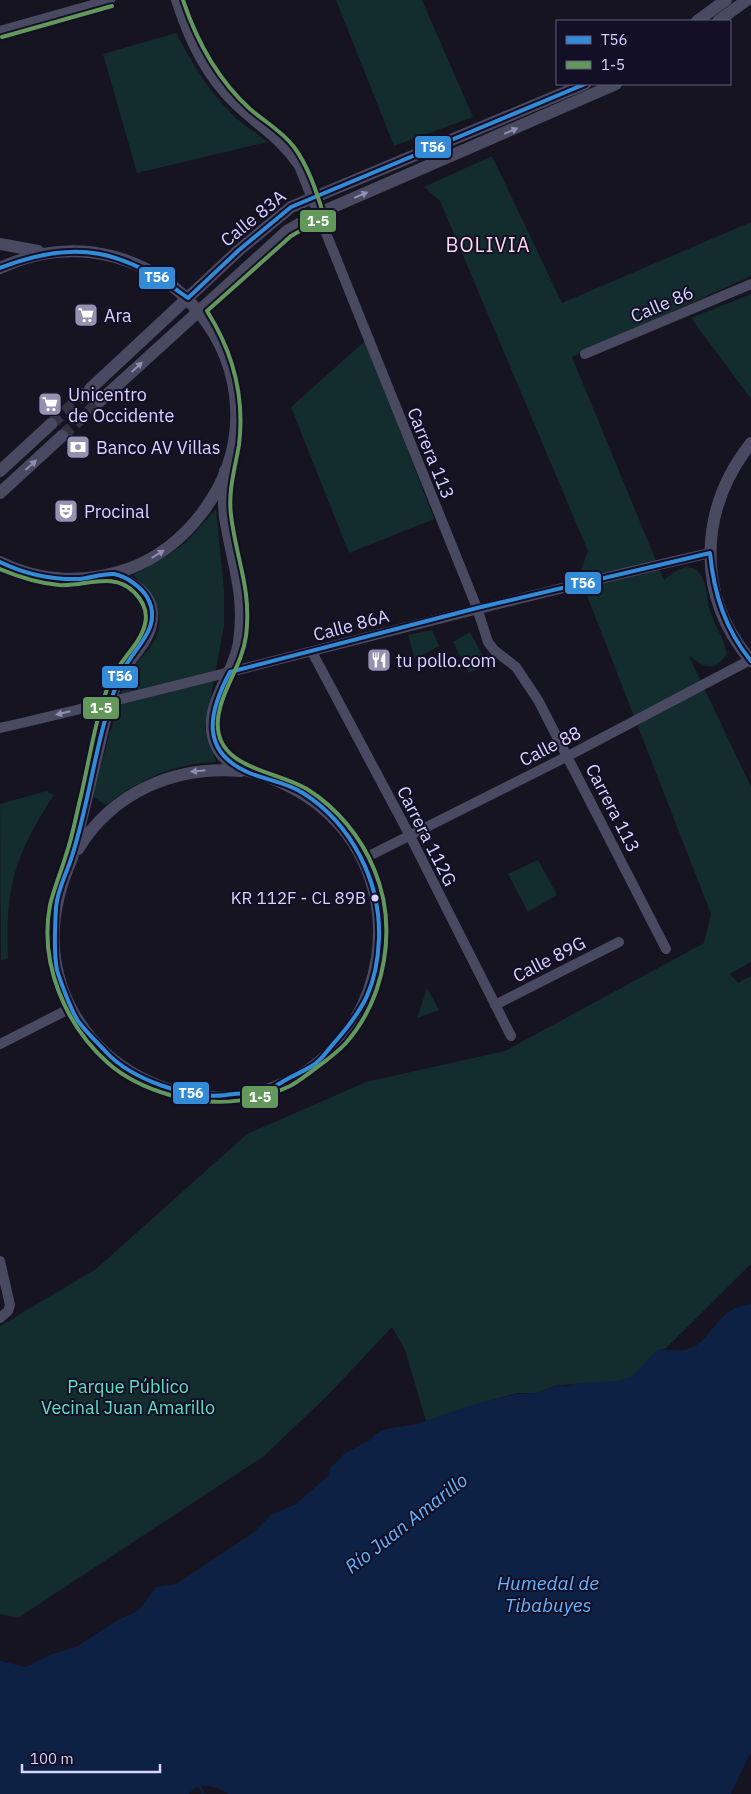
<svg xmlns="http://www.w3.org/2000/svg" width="751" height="1794" viewBox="0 0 751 1794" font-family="'IBM Plex Sans',sans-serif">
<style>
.green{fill:#132c2d}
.water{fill:#0d2144}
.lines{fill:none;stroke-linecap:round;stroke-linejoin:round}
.stream{stroke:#0d2144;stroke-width:2.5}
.tertiary-tunnel{stroke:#333142;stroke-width:12;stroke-dasharray:12 6;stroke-linecap:butt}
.minor{stroke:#4a4962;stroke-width:10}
.tertiary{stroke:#4a4962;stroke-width:12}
.bus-1-casing{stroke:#130f26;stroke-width:8}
.bus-2-casing{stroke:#130f26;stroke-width:8}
.bus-1{stroke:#338bd7;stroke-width:4}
.bus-2{stroke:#62985a;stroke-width:4}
.oneway{fill:#928eb0}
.bus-dot{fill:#d9d4ff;stroke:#130f26;stroke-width:2}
.labels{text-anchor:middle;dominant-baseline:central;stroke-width:4;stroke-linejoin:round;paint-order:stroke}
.bus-label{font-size:17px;fill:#d9d4ff;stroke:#130f26;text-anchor:end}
.street-label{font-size:18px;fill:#d9d4ff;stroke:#130f26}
.poi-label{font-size:18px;fill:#d9d4ff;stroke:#130f26;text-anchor:start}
.park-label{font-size:18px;fill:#5fe0c0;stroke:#130f26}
.water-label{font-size:19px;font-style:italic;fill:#62b6ff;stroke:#130f26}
.quarter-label{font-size:20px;letter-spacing:1px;fill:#ffd6f0;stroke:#130f26}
.line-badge{stroke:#130f26;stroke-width:2}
.badge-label{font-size:14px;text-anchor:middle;font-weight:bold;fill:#fff}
</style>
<rect width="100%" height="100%" fill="#161421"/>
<!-- green -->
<path class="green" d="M 336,0 L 422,0 L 473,117 L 394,146 Z
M 176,33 C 193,64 213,99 240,121 C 249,129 259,135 268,142 L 137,173 L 103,54 Z
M 492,156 L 562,303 L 751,222 L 751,276 L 572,357 L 664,580 C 675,571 691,558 702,577 C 707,587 707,601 710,611 C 715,626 724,638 727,654 C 713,673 704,667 689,656 L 751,787 L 751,962 L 730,974 L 738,983 L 751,976 L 751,1264 L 665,1349 C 647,1352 646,1371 631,1378 C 618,1384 575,1384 559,1385 C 551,1386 544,1391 537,1393 C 529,1394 521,1392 514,1394 C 484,1402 455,1411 426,1421 L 405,1350 L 392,1327 L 328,1395 L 264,1456 L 18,1618 L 0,1614 L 0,1326 L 96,1269 L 247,1134 L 366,1082 L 505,1051 L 704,943 L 711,914 L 579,575 L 588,551 L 440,201 L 424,187 Z
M 751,294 L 751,399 L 691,318 Z
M 366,340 L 434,519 L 349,553 L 291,407 Z
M 216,509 L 224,590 L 224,626 L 205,728 L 216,762 C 174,763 139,780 106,805 L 92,796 L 124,684 C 130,667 143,658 153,643 C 169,619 152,591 133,575 L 168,555 L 185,543 Z
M 432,630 L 439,646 L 415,659 L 408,635 Z
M 470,632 L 487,664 L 469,673 L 453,642 Z
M 46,791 L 54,795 C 15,855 5,886 8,958 L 1,961 L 0,804 Z
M 538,860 L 557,895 L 528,912 L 508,874 Z
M 427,988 L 439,1010 L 417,1018 Z"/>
<!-- water -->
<path class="water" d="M 751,1304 L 751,1751 L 731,1794 L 228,1794 C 216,1785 198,1781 189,1794 L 0,1794 L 0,1661 L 26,1667 L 52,1654 L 76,1647 L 116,1621 L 138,1611 L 156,1587 L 176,1584 L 253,1533 L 271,1515 L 296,1504 L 328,1476 L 330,1469 L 344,1454 L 370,1440 L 377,1433 L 386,1429 L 417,1424 L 472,1405 L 516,1394 L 537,1393 L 558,1385 L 567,1386 L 578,1383 L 618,1381 L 632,1377 L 657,1350 C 667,1349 678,1352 688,1349 C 714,1341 714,1308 751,1304 Z"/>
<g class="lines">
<!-- stream -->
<path class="stream" d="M 199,1784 L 203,1794"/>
<!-- tertiary-tunnel -->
<path class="tertiary-tunnel" d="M 51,424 L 90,389
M 62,436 L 100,401"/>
<!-- minor -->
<path class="minor" d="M 176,0 C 189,40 205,75 236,105 C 259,127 280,138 299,166 L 477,608 L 488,642 L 494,650 L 516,667 L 538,700 L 666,949
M 0,31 L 110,0
M 585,354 L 751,284
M 312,652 L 409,834 L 511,1036
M 0,728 C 238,673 472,607 710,553
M 363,859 L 568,756 L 750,660
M 495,1005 L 619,942
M 0,1044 L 71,1008
M 0,1261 L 10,1305 L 8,1311 L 0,1318"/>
<!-- tertiary -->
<path class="tertiary" d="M 697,21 L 726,0
M 718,21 L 747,0
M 0,244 L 38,251
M 0,268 C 158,195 305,377 202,513 C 183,538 158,558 128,569 C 86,584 40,582 0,562
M 90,389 L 239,250 L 291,207 L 585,84
M 100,401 L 287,231 L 317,214 L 616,84
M 751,443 C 699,509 695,595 751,661
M 0,471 L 51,424
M 0,493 L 62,436
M 114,574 C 132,583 153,593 152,616 C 152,640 132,654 122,673 C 109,695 105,721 99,746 C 90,783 81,820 72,858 C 58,890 50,923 55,958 C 70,1065 190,1128 287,1082 C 390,1033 411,888 327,812 C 313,799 296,789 278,781 C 256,771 227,771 216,745 C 200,708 234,677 239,642 C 246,593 232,563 225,517 C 223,502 224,487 225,471
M 78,849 C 113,792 175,765 241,771"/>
<!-- bus-1 casing -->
<g class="bus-1-casing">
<path id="bus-1" d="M 0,268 C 77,238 123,250 188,298 L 239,250 L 291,207 L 585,84
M 0,562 C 25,574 52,580 80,579 C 90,578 104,573 114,574 C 126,576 141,587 147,597 C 165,629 131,649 120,676 C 96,733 91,797 72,856 C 67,873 57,890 56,908 C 55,925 54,955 57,970 C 61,983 71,1010 78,1021 C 86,1032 97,1042 106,1052 C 131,1079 189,1100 226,1095 C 238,1093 254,1094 267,1090 C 275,1087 283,1081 291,1077 C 299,1073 308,1069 315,1064 C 322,1059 328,1050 334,1043 C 364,1009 377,986 379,939 C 381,882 352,824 303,793 C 288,783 268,780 252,774 C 199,753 208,713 230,672 L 477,608 L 710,553 C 714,594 725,629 751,661"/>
</g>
<!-- bus-2 casing -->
<g class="bus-2-casing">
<path id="bus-2" d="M 2,37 L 112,6
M 0,569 C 19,577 39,583 59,585 C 85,587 113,571 134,592 C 143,601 148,612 145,624 C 140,646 117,662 109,684 C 94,722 89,764 79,804 C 75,821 72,838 66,855 C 61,872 54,888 50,905 C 39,963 65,1025 108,1063 C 125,1078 149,1089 170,1095 C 210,1106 252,1104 290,1086 C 298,1082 305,1076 312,1071 C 324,1062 336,1054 346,1043 C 386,997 398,926 374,869 C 361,837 337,808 307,789 C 276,770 213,769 218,719 C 221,690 242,666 246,636 C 252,589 236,559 231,515 C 228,491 235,468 239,445 C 245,396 233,352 207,311 L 291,236 L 321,219 L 323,213 C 316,190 308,166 294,147 C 282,131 265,122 250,109 C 217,79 197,42 183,0"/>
</g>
<!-- bus-1 -->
<use href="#bus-1" class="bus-1"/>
<!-- bus-2 -->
<use href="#bus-2" class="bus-2"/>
</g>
<!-- one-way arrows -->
<defs><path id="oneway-solid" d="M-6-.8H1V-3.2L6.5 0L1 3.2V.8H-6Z" transform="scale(1.25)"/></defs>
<g class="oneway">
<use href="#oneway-solid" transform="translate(511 131) rotate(-23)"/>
<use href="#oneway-solid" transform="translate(361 195) rotate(-23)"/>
<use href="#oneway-solid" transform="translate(137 367) rotate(-43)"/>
<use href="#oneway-solid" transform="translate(31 465) rotate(-42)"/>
<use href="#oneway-solid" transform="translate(158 554) rotate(-32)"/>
<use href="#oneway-solid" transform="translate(63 713) rotate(166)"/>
<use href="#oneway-solid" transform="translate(198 771) rotate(174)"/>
</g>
<!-- icons -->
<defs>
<g id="supermarket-square" transform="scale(1.25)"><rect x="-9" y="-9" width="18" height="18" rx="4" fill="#9591b1" stroke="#130f26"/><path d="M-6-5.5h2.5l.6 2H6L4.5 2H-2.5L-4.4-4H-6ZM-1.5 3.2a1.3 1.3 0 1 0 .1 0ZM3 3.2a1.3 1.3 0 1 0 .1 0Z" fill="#fff"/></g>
<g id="bank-square" transform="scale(1.25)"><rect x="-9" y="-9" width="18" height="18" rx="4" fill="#9591b1" stroke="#130f26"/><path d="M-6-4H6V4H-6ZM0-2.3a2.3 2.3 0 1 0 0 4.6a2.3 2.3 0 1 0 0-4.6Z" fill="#fff"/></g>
<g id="theatre-square" transform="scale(1.25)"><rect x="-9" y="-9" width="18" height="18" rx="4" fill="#9591b1" stroke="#130f26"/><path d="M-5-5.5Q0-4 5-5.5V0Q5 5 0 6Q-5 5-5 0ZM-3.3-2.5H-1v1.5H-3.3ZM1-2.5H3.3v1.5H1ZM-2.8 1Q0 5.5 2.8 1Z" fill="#fff"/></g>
<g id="restaurant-square" transform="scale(1.25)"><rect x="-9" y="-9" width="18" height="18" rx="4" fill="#9591b1" stroke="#130f26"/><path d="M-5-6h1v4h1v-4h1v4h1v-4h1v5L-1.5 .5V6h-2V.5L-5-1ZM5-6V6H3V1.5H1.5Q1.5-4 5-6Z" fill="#fff"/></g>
</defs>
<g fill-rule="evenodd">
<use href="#supermarket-square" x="86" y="315"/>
<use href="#supermarket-square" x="50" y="404"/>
<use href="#bank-square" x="78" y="447"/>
<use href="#theatre-square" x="66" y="511"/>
<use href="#restaurant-square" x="379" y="660"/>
</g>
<!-- markers -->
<circle class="bus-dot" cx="375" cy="898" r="4.5"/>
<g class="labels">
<!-- bus labels -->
<g class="bus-label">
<text x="366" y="898">KR 112F - CL 89B</text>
</g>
<!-- street labels -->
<g class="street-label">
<text transform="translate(253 218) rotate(-39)">Calle 83A</text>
<text transform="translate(662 304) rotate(-23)">Calle 86</text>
<text transform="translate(431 453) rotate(68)">Carrera 113</text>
<text transform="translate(351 625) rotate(-15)">Calle 86A</text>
<text transform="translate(550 746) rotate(-27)">Calle 88</text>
<text transform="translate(613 808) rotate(63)">Carrera 113</text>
<text transform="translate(427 836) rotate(63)">Carrera 112G</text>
<text transform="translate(549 959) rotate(-27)">Calle 89G</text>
</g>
<!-- poi labels -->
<g class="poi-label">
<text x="104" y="315">Ara</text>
<text x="68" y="394">Unicentro<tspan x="68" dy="21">de Occidente</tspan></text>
<text x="96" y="447">Banco AV Villas</text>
<text x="84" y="511">Procinal</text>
<text x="396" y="660">tu pollo.com</text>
</g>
<!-- park labels -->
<g class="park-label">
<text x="128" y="1386">Parque Público<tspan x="128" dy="21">Vecinal Juan Amarillo</tspan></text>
</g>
<!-- water labels -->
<g class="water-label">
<text transform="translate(406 1523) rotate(-38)">Río Juan Amarillo</text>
<text x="548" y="1583">Humedal de<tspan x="548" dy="22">Tibabuyes</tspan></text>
</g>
<!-- quarter labels -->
<g class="quarter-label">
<text x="488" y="244">BOLIVIA</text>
</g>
</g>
<g class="line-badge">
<rect x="414" y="135" width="38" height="24" rx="5" fill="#338bd7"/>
<rect x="299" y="209" width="38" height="24" rx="5" fill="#62985a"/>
<rect x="138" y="266" width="38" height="24" rx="5" fill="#338bd7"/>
<rect x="564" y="571" width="38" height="24" rx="5" fill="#338bd7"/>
<rect x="101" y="665" width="38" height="24" rx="5" fill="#338bd7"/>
<rect x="82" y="696" width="38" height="24" rx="5" fill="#62985a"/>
<rect x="172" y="1081" width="38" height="24" rx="5" fill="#338bd7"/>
<rect x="241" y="1085" width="38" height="24" rx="5" fill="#62985a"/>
</g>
<g class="badge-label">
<text x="433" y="152">T56</text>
<text x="318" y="226">1-5</text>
<text x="157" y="282">T56</text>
<text x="583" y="588">T56</text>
<text x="120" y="681">T56</text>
<text x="101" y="713">1-5</text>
<text x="191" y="1098">T56</text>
<text x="260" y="1102">1-5</text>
</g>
<!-- legend -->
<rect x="556" y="20" width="175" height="65" fill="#130f26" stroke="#625e7d"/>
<rect x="566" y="36" width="25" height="8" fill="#338bd7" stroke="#625e7d"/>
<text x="601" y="45" font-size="15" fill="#d9d4ff">T56</text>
<rect x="566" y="61" width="25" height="8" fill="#62985a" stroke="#625e7d"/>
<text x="601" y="70" font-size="15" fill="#d9d4ff">1-5</text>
<!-- scale -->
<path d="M22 1764v8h138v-8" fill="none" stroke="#d9d4ff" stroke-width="2.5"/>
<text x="30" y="1764" font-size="15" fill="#d9d4ff" stroke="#130f26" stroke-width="4" paint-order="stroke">100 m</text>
</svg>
